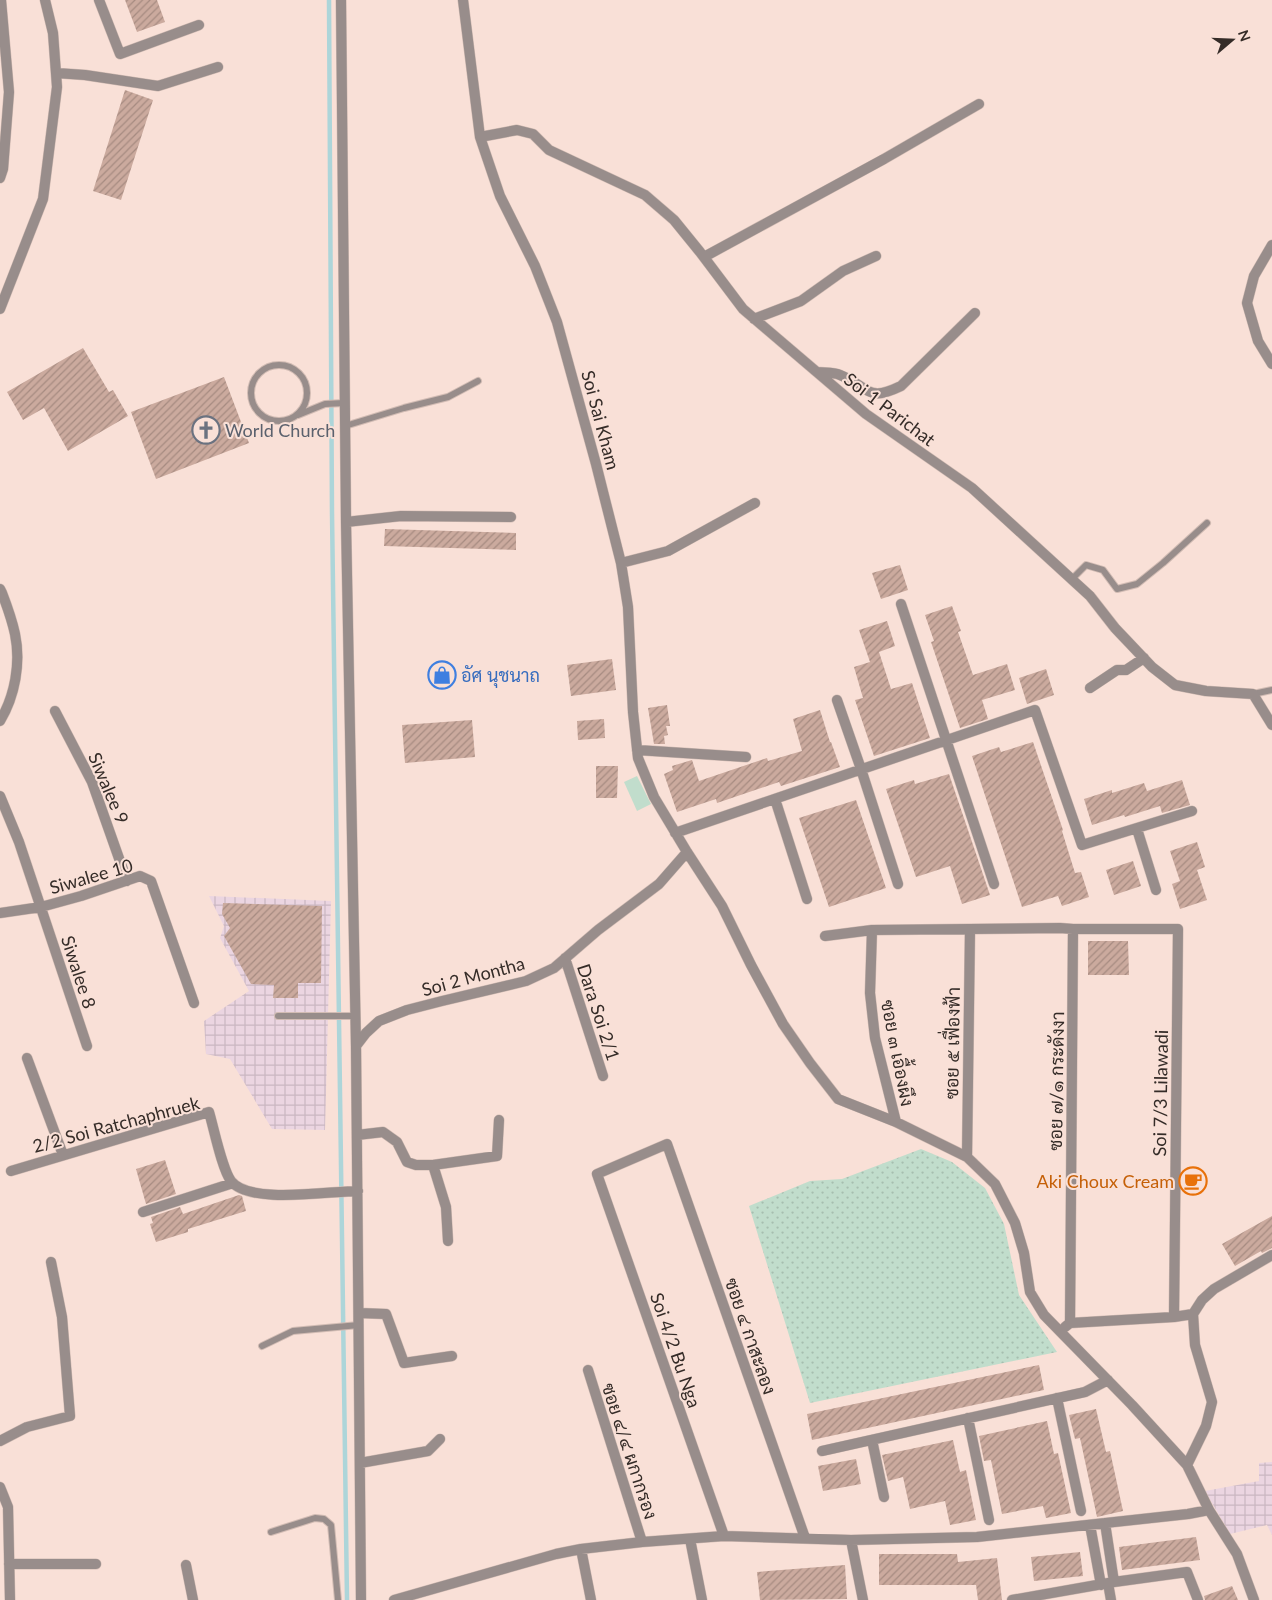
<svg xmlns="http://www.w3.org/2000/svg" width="1272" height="1600" viewBox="0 0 1272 1600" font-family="Lato,Sarabun,sans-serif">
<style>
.industrial{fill:url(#industrial-grid)}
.grass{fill:url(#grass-dots)}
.pitch{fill:#c1ddcc}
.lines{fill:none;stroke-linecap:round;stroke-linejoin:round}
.stream{stroke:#add5d9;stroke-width:4.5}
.building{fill:url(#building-hatch)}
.lane-casing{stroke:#d2bcb4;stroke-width:8}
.street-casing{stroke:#d2bcb4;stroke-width:11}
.lane{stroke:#988d8b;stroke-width:6}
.street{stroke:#988d8b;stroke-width:10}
.labels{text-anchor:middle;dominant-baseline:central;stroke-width:4;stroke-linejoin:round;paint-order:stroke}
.street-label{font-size:18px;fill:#352c28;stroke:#f9e0d7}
.worship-label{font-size:18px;fill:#5b616d;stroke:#f9e0d7;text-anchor:start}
.shop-label{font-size:18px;fill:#366cbe;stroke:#f9e0d7;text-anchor:start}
.food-label{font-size:18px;fill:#c56008;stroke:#f9e0d7;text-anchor:end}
</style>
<defs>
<pattern id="industrial-grid" width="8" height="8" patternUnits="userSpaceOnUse" patternTransform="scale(1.25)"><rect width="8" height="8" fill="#ebd5e1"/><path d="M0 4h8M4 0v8" fill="none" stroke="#cab7c1"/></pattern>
<pattern id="grass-dots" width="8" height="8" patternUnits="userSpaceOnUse" patternTransform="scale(1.25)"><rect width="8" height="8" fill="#c1ddcc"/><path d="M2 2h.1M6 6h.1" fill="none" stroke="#a6beaf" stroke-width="1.8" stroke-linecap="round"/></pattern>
<pattern id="building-hatch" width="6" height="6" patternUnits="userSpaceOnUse" patternTransform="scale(1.25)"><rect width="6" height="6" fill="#cbaa9e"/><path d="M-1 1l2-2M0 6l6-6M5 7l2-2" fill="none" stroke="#a68b81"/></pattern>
</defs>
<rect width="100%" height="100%" fill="#f9e0d7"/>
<!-- industrial -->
<path class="industrial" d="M 209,896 L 331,901 L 325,1130 L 272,1129 L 230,1059 L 206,1054 L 204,1021 L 249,991 L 220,938 L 224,926 Z
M 1272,1462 L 1272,1535 L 1267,1525 L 1230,1534 L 1205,1491 L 1259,1481 L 1259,1463 Z"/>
<!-- grass -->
<path class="grass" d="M 921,1149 L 952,1162 L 985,1188 L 1004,1224 L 1019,1295 L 1057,1352 L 810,1403 L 749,1206 L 810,1181 L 842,1179 Z"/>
<!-- pitch -->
<path class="pitch" d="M 637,776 L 651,804 L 637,811 L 624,782 Z"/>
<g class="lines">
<!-- stream -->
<path class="stream" d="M 329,0 L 332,513 L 347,1600"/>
</g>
<!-- building -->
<path class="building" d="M 125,0 L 157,0 L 165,22 L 137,32 Z
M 125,90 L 153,100 L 121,200 L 93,191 Z
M 83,348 L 109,392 L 113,390 L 128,416 L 68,451 L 44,408 L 23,420 L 7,392 Z
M 224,377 L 249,443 L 156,479 L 131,412 Z
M 385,529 L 516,533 L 516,550 L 384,546 Z
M 900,565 L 908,590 L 881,599 L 872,573 Z
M 952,606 L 961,631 L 958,632 L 973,675 L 1007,664 L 1015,690 L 982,700 L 988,719 L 960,728 L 931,642 L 934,641 L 925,615 Z
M 887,621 L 895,646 L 879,652 L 891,689 L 912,683 L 930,738 L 874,756 L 855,700 L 863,698 L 854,667 L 870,662 L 859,630 Z
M 612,659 L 616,690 L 571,696 L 567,665 Z
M 1046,669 L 1054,695 L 1027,704 L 1019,678 Z
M 667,705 L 670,726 L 666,726 L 668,735 L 664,736 L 665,744 L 654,744 L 648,708 Z
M 820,710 L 830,742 L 831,742 L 840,767 L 781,786 L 779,782 L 717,803 L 716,799 L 677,812 L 664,774 L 673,770 L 672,766 L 692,760 L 699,781 L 767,758 L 768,761 L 802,751 L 793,719 Z
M 604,719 L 605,738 L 578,740 L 577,721 Z
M 472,720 L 475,757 L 405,763 L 402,725 Z
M 1033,742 L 1063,830 L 1062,831 L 1075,873 L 1081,872 L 1089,897 L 1062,906 L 1058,896 L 1022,907 L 972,756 L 999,747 L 1001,752 Z
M 596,766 L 618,766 L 617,798 L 596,798 Z
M 949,774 L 990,895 L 962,904 L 950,866 L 916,877 L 886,789 L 914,780 L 915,784 Z
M 1182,780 L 1190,805 L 1162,813 L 1160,806 L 1125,817 L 1124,815 L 1092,825 L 1084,799 L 1112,790 L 1112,793 L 1144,783 L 1147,791 Z
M 856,800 L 886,888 L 829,907 L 799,818 Z
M 1197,842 L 1205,867 L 1197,870 L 1207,900 L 1180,909 L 1172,884 L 1180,881 L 1170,851 Z
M 1133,861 L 1141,886 L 1114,895 L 1106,870 Z
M 223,903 L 322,906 L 321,983 L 298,983 L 298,998 L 273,998 L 274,985 L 251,984 L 224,936 L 230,928 L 222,914 Z
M 1088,941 L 1128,941 L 1129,975 L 1088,975 Z
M 165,1160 L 176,1194 L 146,1204 L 136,1169 Z
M 239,1195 L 242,1196 L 246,1211 L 188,1229 L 188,1232 L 156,1242 L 150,1224 L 153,1223 L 151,1217 L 180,1207 L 183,1214 Z
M 1272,1216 L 1272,1248 L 1262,1253 L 1261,1251 L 1235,1266 L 1222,1244 Z
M 1039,1365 L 1044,1390 L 812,1440 L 807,1414 Z
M 1096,1409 L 1106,1452 L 1110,1451 L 1123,1511 L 1097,1517 L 1080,1438 L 1075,1439 L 1069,1415 Z
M 1047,1421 L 1054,1454 L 1058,1453 L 1071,1513 L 1046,1518 L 1043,1506 L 1002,1514 L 991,1460 L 984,1461 L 979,1436 Z
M 953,1440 L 960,1472 L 966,1470 L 976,1520 L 950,1525 L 945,1501 L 910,1509 L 903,1477 L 888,1481 L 882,1455 Z
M 856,1459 L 861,1484 L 823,1491 L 818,1466 Z
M 1196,1537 L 1200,1560 L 1122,1570 L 1119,1547 Z
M 1080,1552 L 1083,1576 L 1034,1581 L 1031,1557 Z
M 879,1554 L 957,1554 L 958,1562 L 997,1558 L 1002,1600 L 978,1600 L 976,1585 L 879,1585 Z
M 845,1565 L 847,1599 L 760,1600 L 757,1572 Z
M 1232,1586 L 1238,1600 L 1205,1600 L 1204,1596 Z"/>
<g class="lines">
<!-- lane casing -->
<g class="lane-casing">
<path id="lane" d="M251 393a28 28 0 1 1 56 0a28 28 0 1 1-56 0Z
M 298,415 L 325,404 L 344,403
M 345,426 L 404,408 L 448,397 L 478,381
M 1072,579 L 1086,565 L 1103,570 L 1117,589 L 1137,584 L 1163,563 L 1207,523
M 1253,694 L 1272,690
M 278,1016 L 355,1016
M 262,1346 L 293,1331 L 359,1325
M 271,1532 L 315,1518 L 324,1519 L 331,1525 L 338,1600"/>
</g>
<!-- street casing -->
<g class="street-casing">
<path id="street" d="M 99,0 L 120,54 L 199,25
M 341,0 L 346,522 L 356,1046 L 361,1600
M 463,0 L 480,137 L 500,196 L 535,266 L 557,322 L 596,464 L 621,563 L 628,607 L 633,712 L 638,758 L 654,797 L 687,852 L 722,906 L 751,965 L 783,1024 L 810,1063 L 838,1099 L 896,1122 L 967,1157 L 995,1184 L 1015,1223 L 1024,1253 L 1030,1292 L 1044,1315 L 1132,1405 L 1187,1465 L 1209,1510 L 1237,1554 L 1254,1600
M 56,73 L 85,75 L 158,86 L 218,67
M 480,137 L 517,130 L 533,134 L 549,150 L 645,195 L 674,220 L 700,252 L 743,309 L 866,414 L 972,488 L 1090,596 L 1115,628 L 1152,667 L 1175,685 L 1206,691 L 1253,694 L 1272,725
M 0,178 L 3,169 L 9,92 L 1,0
M 1272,245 L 1254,276 L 1247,303 L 1258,341 L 1272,364
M 704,257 L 884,159 L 979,104
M 0,309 L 43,199 L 57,87 L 53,33 L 45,0
M 754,319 L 801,301 L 843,271 L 876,256
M 817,372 C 824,373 834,372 840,375 C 870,387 866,403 901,386 L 975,313
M 346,522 L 401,516 L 511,517
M 621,563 L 668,551 L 755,503
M 0,589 L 2,593 C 7,606 12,620 15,634 C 21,663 15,696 0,721
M 901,604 L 994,884
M 1090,688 L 1117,670 L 1126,670 L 1144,658
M 837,700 L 861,769 L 898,884
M 55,711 L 92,782 L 127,881
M 637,750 L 746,757
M 0,796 L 19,842 L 87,1046
M 775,799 L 807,899
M 1137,829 L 1156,890
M 675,833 L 1035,710 L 1082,845 L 1192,811
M 0,913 L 41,907 L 81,896 L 140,876 L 151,881 L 194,1003
M 872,930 L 870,993 L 875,1038 L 896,1122
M 825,936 L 872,930 L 1060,928 L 1073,929 L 1178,929 L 1174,1317
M 565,958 L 603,1076
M 356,1046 L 366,1033 L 379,1021 L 407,1010 L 442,1001 L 526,981 L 554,968 L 598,930 L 659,884 L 687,852
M 27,1058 L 63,1155
M 357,1135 L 383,1132 L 397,1142 L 407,1162 L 416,1165 L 433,1165 L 446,1207 L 448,1241
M 967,1157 L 970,929
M 433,1165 L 497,1156 L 499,1120
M 11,1171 L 209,1112 C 214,1129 222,1169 231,1181 C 250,1205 329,1191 358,1191
M 143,1212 L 233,1183
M 359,1313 L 386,1314 L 404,1363 L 452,1356
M 1070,1323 L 1073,929
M 1065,1327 L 1070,1323 L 1174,1317 L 1193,1314
M 588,1370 L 642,1542
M 1057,1398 L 1081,1511
M 968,1418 L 989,1520
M 872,1440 L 884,1497
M 0,1441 L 27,1427 L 70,1416 L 62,1317 L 51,1262
M 822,1451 L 1085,1392 L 1108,1380
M 360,1463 L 428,1451 L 440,1439
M 1187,1465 L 1206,1426 L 1212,1402 L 1195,1345 L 1193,1314 L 1202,1300 L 1214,1289 L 1272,1255
M 0,1487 L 8,1507 L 10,1600
M 1105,1523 L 1114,1582
M 1090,1525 L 1101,1585
M 724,1536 L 597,1174 L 667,1144 L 805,1538
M 690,1539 L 702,1600
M 851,1540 L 863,1600
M 581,1549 L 591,1600
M 9,1564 L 96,1564
M 186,1565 L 193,1600
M 1108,1583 L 1111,1600
M 394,1600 L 556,1554 L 581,1549 L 642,1542 L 724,1536 L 851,1540 L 977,1537 L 1188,1514 L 1209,1510
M 1012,1600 L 1114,1582 L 1187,1572 L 1198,1600"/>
</g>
<!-- lane -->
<use href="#lane" class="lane"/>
<!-- street -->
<use href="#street" class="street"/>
</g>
<!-- icons -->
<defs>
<g id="church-ring" transform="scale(1.4375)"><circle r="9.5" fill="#f9e0d7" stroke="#6b7280" stroke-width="1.5"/><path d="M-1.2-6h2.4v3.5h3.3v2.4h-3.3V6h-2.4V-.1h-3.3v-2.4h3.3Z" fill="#6b7280"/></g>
<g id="shop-ring" transform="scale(1.4375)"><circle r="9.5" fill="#f9e0d7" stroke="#3f7fe0" stroke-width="1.5"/><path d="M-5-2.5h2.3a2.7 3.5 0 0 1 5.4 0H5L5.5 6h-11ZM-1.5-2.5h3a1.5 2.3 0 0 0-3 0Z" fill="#3f7fe0"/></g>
<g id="cafe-ring" transform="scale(1.4375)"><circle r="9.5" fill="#f9e0d7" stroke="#e8710a" stroke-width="1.5"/><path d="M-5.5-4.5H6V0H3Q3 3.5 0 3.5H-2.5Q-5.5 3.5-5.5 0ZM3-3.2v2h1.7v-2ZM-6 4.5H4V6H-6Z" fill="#e8710a"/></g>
</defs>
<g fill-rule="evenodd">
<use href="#church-ring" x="206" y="430"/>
<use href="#shop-ring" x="442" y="675"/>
<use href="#cafe-ring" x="1193" y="1181"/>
</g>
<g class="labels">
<!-- street labels -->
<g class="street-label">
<text transform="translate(890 409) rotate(37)">Soi 1 Parichat</text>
<text transform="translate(601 420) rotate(75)">Soi Sai Kham</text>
<text transform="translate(109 788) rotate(67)">Siwalee 9</text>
<text transform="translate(91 876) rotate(-16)">Siwalee 10</text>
<text transform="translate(79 972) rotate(72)">Siwalee 8</text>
<text transform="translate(473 976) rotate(-15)">Soi 2 Montha</text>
<text transform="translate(599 1012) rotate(72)">Dara Soi 2/1</text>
<text transform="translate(952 1043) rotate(-89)">ซอย ๕ เฟื่องฟ้า</text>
<text transform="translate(898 1053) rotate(79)">ซอย ๓ เอื้องผึง</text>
<text transform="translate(1056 1081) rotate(-89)">ซอย ๗/๑ กระดังงา</text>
<text transform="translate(1160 1093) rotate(-89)">Soi 7/3 Lilawadi</text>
<text transform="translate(116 1124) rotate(-15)">2/2 Soi Ratchaphruek</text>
<text transform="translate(751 1336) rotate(71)">ซอย ๔ กาสะลอง</text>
<text transform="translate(676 1350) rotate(71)">Soi 4/2 Bu Nga</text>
<text transform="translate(630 1451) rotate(72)">ซอย ๔/๔ ผกากรอง</text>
</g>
<!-- worship labels -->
<g class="worship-label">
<text x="225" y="430">World Church</text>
</g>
<!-- shop labels -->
<g class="shop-label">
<text x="461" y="675">อัศ นุชนาถ</text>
</g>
<!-- food labels -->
<g class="food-label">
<text x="1174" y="1181">Aki Choux Cream</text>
</g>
</g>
<!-- north arrow -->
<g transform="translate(1232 40) rotate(71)" stroke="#f9e0d7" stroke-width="4" paint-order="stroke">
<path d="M0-4L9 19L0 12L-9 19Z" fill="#352c28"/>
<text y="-8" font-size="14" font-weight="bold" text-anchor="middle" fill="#352c28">N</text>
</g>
</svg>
